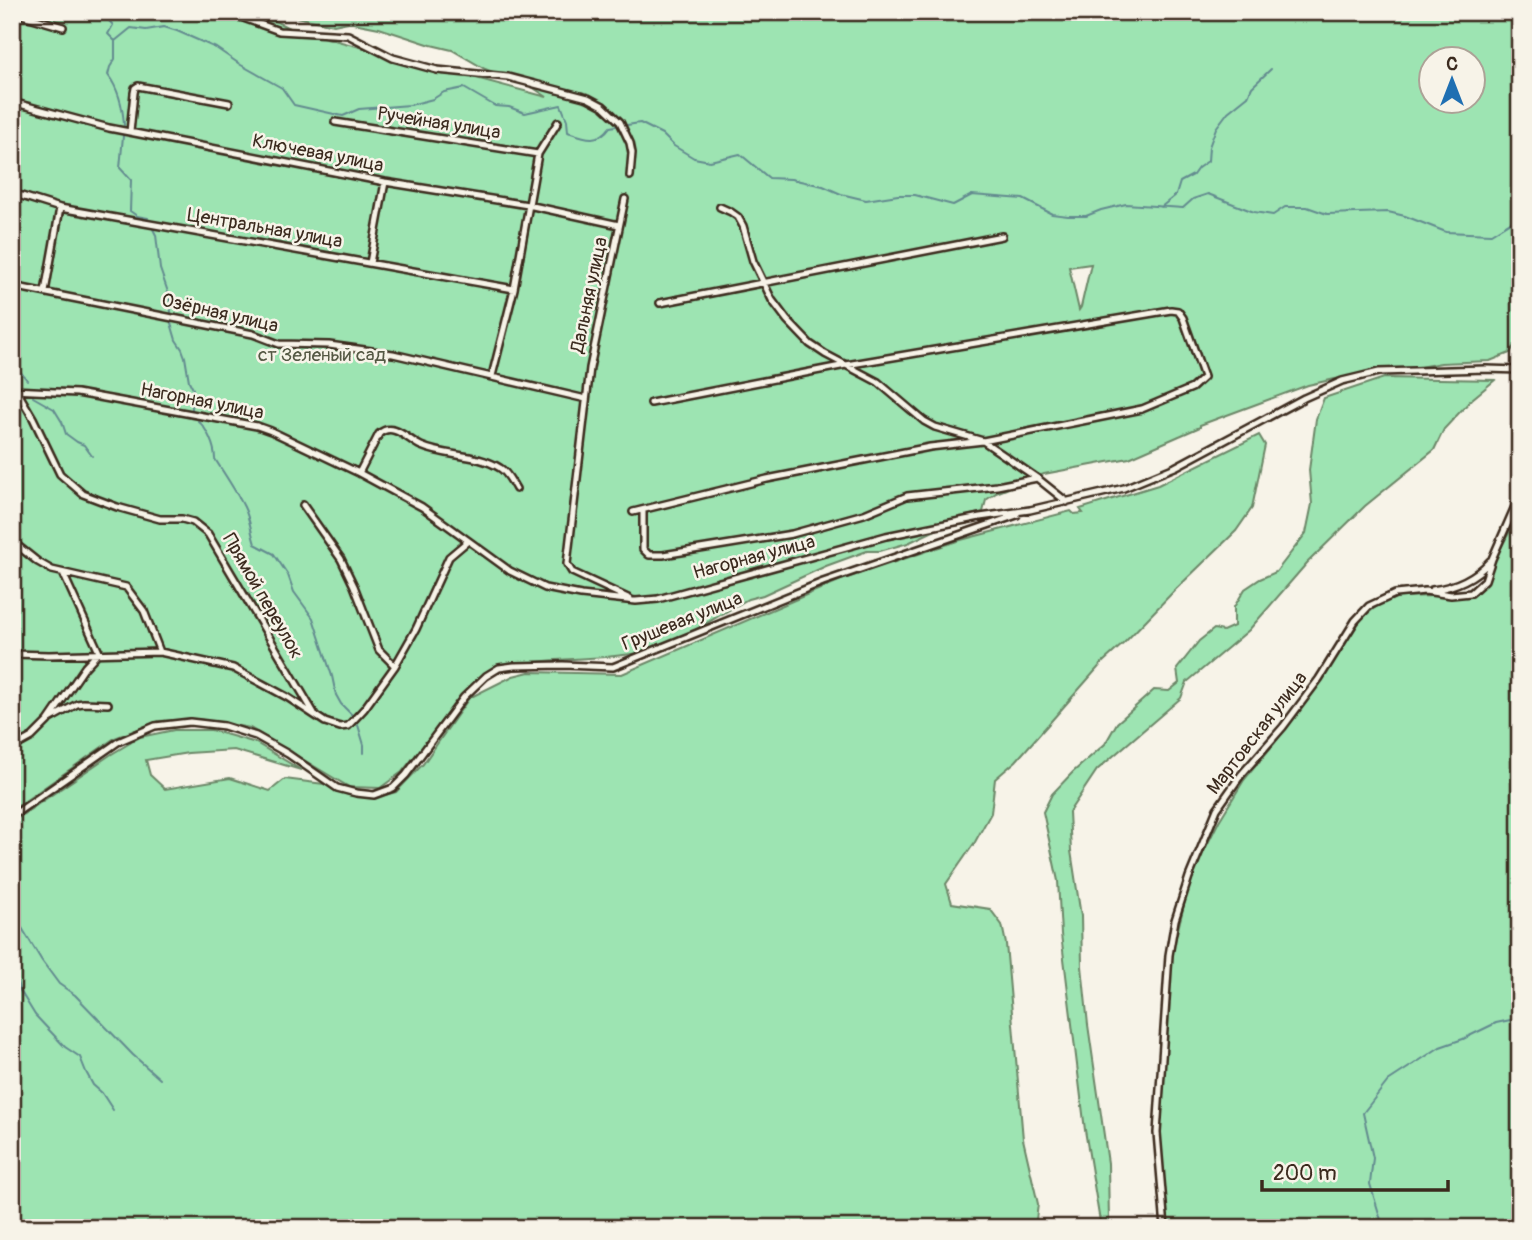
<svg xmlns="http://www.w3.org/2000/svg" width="1532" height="1240" viewBox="0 0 1532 1240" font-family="Pangolin,sans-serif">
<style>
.green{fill:#9de4b2;stroke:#6c8768;stroke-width:2;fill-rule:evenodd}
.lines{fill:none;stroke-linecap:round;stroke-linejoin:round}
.stream{stroke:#638b8f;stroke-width:2}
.street-casing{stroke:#3b2a1e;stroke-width:10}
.street{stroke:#f7f3e8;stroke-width:5}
.labels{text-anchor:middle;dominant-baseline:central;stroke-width:5;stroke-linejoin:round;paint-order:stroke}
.street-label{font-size:19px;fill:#3b2a1e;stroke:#f7f3e8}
.park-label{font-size:19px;fill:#545843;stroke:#f7f3e8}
</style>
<rect width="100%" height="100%" fill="#f7f3e8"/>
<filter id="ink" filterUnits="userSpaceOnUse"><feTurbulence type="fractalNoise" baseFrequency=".0143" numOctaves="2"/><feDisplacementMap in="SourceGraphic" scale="14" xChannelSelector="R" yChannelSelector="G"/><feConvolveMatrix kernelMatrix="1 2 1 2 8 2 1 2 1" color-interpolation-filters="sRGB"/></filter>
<g filter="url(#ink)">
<!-- green -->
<path class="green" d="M 12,12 L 257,12 L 289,28 L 547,97 L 532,87 L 485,69 L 452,50 L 431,45 L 379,28 L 348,22 L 334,25 L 272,12 L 1520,12 L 1520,336 L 1510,353 L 1490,361 L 1441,363 L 1397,371 L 1335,379 L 1308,385 L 1200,425 L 1200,427 L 1129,458 L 1044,474 L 996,493 L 986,500 L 983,512 L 963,517 L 908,543 L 880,551 L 867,551 L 826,566 L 763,595 L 748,599 L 686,635 L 641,653 L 606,657 L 556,660 L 512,664 L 483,676 L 471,686 L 402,772 L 380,788 L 349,787 L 250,728 L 198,719 L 159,721 L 115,738 L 12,810 ZM 1430,60 L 1472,60 L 1472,102 L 1430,102 ZM 1091,264 L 1081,307 L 1079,310 L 1069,267 Z
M 1384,378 L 1495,380 L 1472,399 L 1444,429 L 1434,450 L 1365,506 L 1307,563 L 1249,630 L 1187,682 L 1181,698 L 1097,770 L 1069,812 L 1071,851 L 1081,916 L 1082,966 L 1088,1025 L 1108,1163 L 1109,1223 L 1111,1228 L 1101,1228 L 1085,1130 L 1061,934 L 1058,881 L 1043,812 L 1052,794 L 1073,772 L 1105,744 L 1117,723 L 1154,690 L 1169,691 L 1179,683 L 1177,669 L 1199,641 L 1214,629 L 1223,631 L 1234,626 L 1234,607 L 1245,589 L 1260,579 L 1276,572 L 1306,533 L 1312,504 L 1309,470 L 1316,419 L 1324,398 Z
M 1259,435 L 1265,445 L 1252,508 L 1236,531 L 1174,591 L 1124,643 L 1103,662 L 1016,761 L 995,779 L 991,813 L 975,842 L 946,884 L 952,903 L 990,909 L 1002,925 L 1006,944 L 1023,1139 L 1038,1204 L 1035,1228 L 12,1228 L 12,822 L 110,755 L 140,737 L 174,730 L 211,730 L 256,743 L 301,770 L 234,750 L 188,753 L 146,760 L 150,775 L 165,789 L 230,778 L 270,791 L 285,779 L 324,784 L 348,795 L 373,798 L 396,792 L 423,764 L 469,698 L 513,676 L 529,672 L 622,674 L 841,580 L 957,541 L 1071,511 L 1074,514 L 1083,513 L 1080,509 L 1158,485 Z
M 1520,509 L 1520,1228 L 1167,1228 L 1160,1132 L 1172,953 L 1190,881 L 1197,865 L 1219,821 L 1244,780 L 1274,744 L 1320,683 L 1362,618 L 1381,603 L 1398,597 L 1436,596 L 1466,596 L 1487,581 L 1493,563 L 1512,527 Z"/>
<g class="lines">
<!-- stream -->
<path class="stream" d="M 101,12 L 113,25 L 108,34 L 115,41 L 131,28 L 146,30 L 164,27 L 177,31 L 216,48 L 241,65 L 282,88 L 294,105 L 343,116 L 359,109 L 410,105 L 433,99 L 444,92 L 464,88 L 495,106 L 509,107 L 525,113 L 561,105 L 567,120 L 568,132 C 585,138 598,144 610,127 L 616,126
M 115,41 L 115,59 L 110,67 L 108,75 C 119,90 123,108 124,125
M 627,125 L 640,123 L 662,134 L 674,146 L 694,158 L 710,161 L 740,154 L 769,178 L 791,179 L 823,186 L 841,194 L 866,200 L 898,195 L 915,195 L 953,205 L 972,195 L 1023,199 L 1052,214 L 1068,216 L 1086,216 L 1101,210 L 1126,204 L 1183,208 L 1193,199 L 1208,194 L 1254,212 L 1273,215 L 1285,207 L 1307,207 L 1327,214 L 1388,212 L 1405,216 L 1446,232 L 1491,234 L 1520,216
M 123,136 L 120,168 L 131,180 L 130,211 L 137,216 L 148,218
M 1161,207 L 1176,195 L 1180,182 L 1193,175 L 1198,168 L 1208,161 L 1209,147 L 1216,128 L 1228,112 L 1248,96 L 1252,87 L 1271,69
M 153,229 L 156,235 L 160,269 L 169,295 L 171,312
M 171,323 L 176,340 L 182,349 L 185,357 L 189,381 L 193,389 L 192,409
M 12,345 L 18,356 L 16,366 L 27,380
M 33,397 L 54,409 L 62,422 L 66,434 L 77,442 L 84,445 L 92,456
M 198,421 C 207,428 215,447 215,459 C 225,475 236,491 244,507 C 250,519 251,532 255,544 L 274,554 L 288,575 L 294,592 L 313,618 L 332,676 L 336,695 L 341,704 L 352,715
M 358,725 L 364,745 L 364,753
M 12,920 L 22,928 L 42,961 L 59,984 L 75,995 L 133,1055 L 160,1079
M 12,974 L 16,978 L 19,989 L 35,1015 L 65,1047 L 80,1057 L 86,1072 L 93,1085 L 102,1093 L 113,1110
M 1378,1228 L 1381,1220 L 1370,1184 L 1373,1158 L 1363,1113 L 1388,1081 L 1440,1047 L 1463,1039 L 1496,1023 L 1520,1018"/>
<!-- street casing -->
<g class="street-casing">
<path id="street" d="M 12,12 L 63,27
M 227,12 L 279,31 L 348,35 L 393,58 L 437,70 L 508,77 L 588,98 L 603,106 L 620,122 L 630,143 L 632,153 L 630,176
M 12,102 L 109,128 L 385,182 L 528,205 L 619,225
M 335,122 L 538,154
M 130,132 L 134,93 L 135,88 L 138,86 L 229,103
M 12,193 L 60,208 L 514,289
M 625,199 L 590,368 L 567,564 L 572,572 L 630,599
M 720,207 L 731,212 L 738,217 L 743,226 L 753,261 L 772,300 L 787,320 L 810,344 L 825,354 L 878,382 L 924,421 L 935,427 L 983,441 L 1037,478 L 1067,502
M 370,263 L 385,182
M 12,286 L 253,334 L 279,344 L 329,345 L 393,354 L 586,399
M 45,292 L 60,208
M 660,303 L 1002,236
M 492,376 L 514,289 L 538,154 L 558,122
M 12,390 L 77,393 L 257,426 L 271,431 L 359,473 L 422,507 L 510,571 L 545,588 L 581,595 L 636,601 L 658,599 L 886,536 L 980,517 L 1030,510 L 1124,488 L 1175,467 L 1304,398 L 1342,381 L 1379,372 L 1486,369 L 1520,370
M 17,391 L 33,418 L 60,474 L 83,494 L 117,507 L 160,519 L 182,519 L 193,522 L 208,534 L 314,713
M 359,473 L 379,434 C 393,421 408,440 421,446 C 446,457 476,453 500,468 C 507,472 511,481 516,489
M 303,505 L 341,559 L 354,586 L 379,650 L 395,666
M 643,510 L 643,549 L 649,555 L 663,555 L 792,534 L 864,514 L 907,496 L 997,486 L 1037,478
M 633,512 L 767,479 L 930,447 L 983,441 L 1142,409 L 1192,388 L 1204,377 L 1183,318 L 1178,311 L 1171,310 L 846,365 L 651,403
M 13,542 L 38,562 L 52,570 L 126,587 L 144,611 L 160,652
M 1432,590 C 1455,587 1475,578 1490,561
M 12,654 L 49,655 L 160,652 L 233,668 L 287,697 L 325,722 L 340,727 L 348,726 L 364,709 L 395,666 L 416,629 L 449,557 L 468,541
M 50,719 L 77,704 L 83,703 L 108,704
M 12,748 L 32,737 L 48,721 L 85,667 L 99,652 L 63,573
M 12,816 L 118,742 L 155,726 L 190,722 L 224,726 L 256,736 L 288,754 L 337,788 L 356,793 L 374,795 L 393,788 L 406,775 L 464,697 L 486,676 L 499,668 L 514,666 L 563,665 L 613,667 L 823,582 L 1017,515
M 1165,1228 L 1157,1133 L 1169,955 L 1175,920 L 1189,877 L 1217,809 L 1241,775 L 1283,727 L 1319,679 L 1355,621 L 1369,606 L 1395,594 L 1425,591 L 1451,595 L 1471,593 L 1485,580 L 1492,559 L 1520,495"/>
</g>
<!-- street -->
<use href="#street" class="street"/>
</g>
</g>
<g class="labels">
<!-- street labels -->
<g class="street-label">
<text transform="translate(439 123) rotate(9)">Ручейная улица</text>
<text transform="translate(318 153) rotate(11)">Ключевая улица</text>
<text transform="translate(265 228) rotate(10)">Центральная улица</text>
<text transform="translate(589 295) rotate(-78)">Дальняя улица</text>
<text transform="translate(220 313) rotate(13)">Озёрная улица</text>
<text transform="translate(202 401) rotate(11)">Нагорная улица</text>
<text transform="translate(754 557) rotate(-15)">Нагорная улица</text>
<text transform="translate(263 596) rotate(60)">Прямой переулок</text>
<text transform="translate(682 621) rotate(-22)">Грушевая улица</text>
<text transform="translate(1257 733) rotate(-52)">Мартовская улица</text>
</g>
<!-- park labels -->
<g class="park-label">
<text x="322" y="355">ст Зеленый сад</text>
</g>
</g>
<!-- margin -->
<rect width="1532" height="1240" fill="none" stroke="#f7f3e8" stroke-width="42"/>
<rect x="21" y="21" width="1490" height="1198" fill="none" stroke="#3b2a1e" stroke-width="2.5" filter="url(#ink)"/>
<!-- north arrow -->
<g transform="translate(1452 80)"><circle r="33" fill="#f7f3e8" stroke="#aca397" stroke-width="2"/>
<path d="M0-5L12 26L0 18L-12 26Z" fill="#1f6fb2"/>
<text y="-10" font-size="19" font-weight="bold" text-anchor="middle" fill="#3b2a1e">С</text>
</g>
<!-- scale -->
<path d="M1262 1180v10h186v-10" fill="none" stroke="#3b2a1e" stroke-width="3.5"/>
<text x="1273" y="1180" font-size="21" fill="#3b2a1e" stroke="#f7f3e8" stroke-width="5" paint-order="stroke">200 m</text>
</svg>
